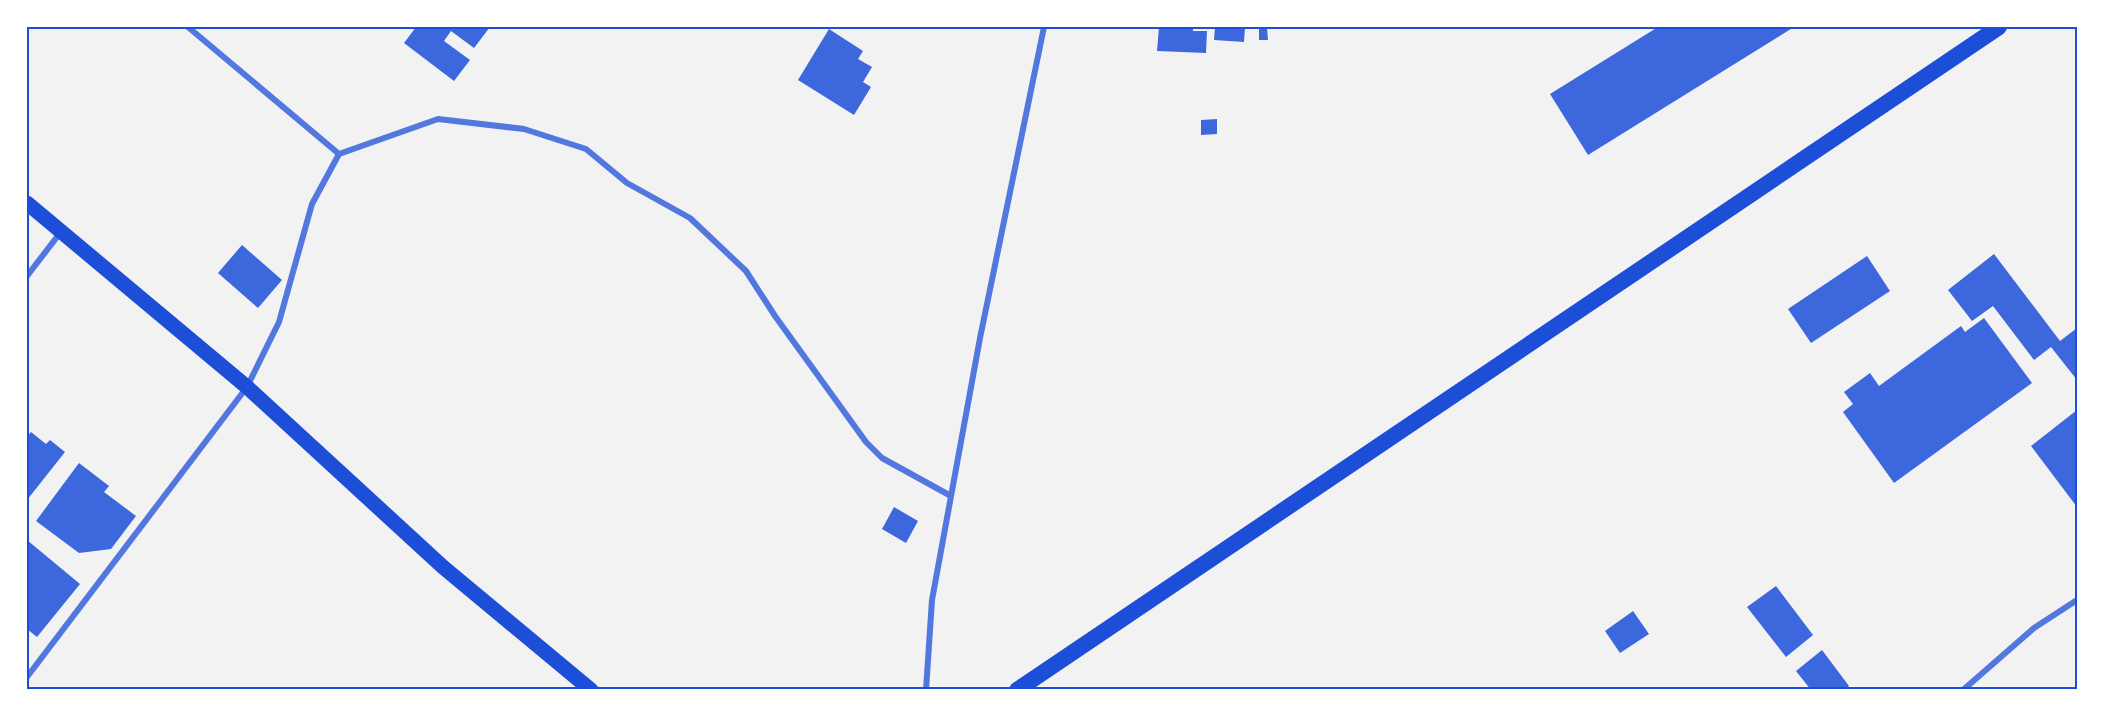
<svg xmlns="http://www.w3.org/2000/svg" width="2104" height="717" viewBox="0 0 2104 717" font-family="'Space Grotesk',sans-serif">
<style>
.building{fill:#3d67dc}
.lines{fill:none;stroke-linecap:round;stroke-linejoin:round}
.minor{stroke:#5277de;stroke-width:6}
.primary{stroke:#1d4ed8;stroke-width:15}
.trunk{stroke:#1d4ed8;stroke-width:16}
.neatline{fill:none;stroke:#1d4ed8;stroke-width:2}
</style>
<rect width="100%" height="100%" fill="#f2f2f2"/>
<!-- building -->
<path class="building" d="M 416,27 L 490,27 L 474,48 L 451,31 L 444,41 L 470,60 L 454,81 L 404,43 Z
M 1159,27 L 1193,27 L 1193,31 L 1207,31 L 1206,53 L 1157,51 Z
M 1215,27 L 1245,27 L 1244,42 L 1214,40 Z
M 1259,27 L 1267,27 L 1268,40 L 1259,40 Z
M 1658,27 L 1794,27 L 1588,155 L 1550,94 Z
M 829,29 L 863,51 L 858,59 L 872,67 L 863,82 L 871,87 L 854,115 L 798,80 Z
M 1217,119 L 1217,134 L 1201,135 L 1201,120 Z
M 242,245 L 282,280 L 258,308 L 218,273 Z
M 1994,254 L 2060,341 L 2077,328 L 2077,380 L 2051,347 L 2034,360 L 1993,306 L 1972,321 L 1948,290 Z
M 1867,256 L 1890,291 L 1811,343 L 1788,309 Z
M 1984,318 L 2032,383 L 1894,483 L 1843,412 L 1853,404 L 1844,392 L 1870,373 L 1879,386 L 1961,326 L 1965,332 Z
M 2077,410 L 2077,507 L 2031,446 Z
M 31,432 L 46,444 L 50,440 L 65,452 L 27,500 L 27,437 Z
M 79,463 L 109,486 L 104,492 L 136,516 L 111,549 L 79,553 L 36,521 Z
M 894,507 L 918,521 L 906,543 L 882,529 Z
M 27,540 L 80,584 L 37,637 L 27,629 Z
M 1776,586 L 1813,635 L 1786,657 L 1747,607 Z
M 1633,611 L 1649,634 L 1620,653 L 1605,631 Z
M 1822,650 L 1849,686 L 1845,690 L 1811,690 L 1796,671 Z"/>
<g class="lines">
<!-- minor -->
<path class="minor" d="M 188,27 L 339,154
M 27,276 L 60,233
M 27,677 L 247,387 L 279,322 L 312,204 L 339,154 L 438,119 L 524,129 L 586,149 L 627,183 L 690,218 L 746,271 L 775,316 L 866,442 L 882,458 L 951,496
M 926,690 L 932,600 L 980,338 L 1044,27
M 1963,690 L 2034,628 L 2077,600"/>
<!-- primary -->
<path class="primary" d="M 27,203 L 247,387 L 443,567 L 591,690"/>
<!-- trunk -->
<path class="trunk" d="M 1017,690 L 1999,27"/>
</g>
<!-- border -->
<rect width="2104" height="717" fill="none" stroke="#ffffff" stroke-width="57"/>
<rect x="28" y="28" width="2048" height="660" class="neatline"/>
</svg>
